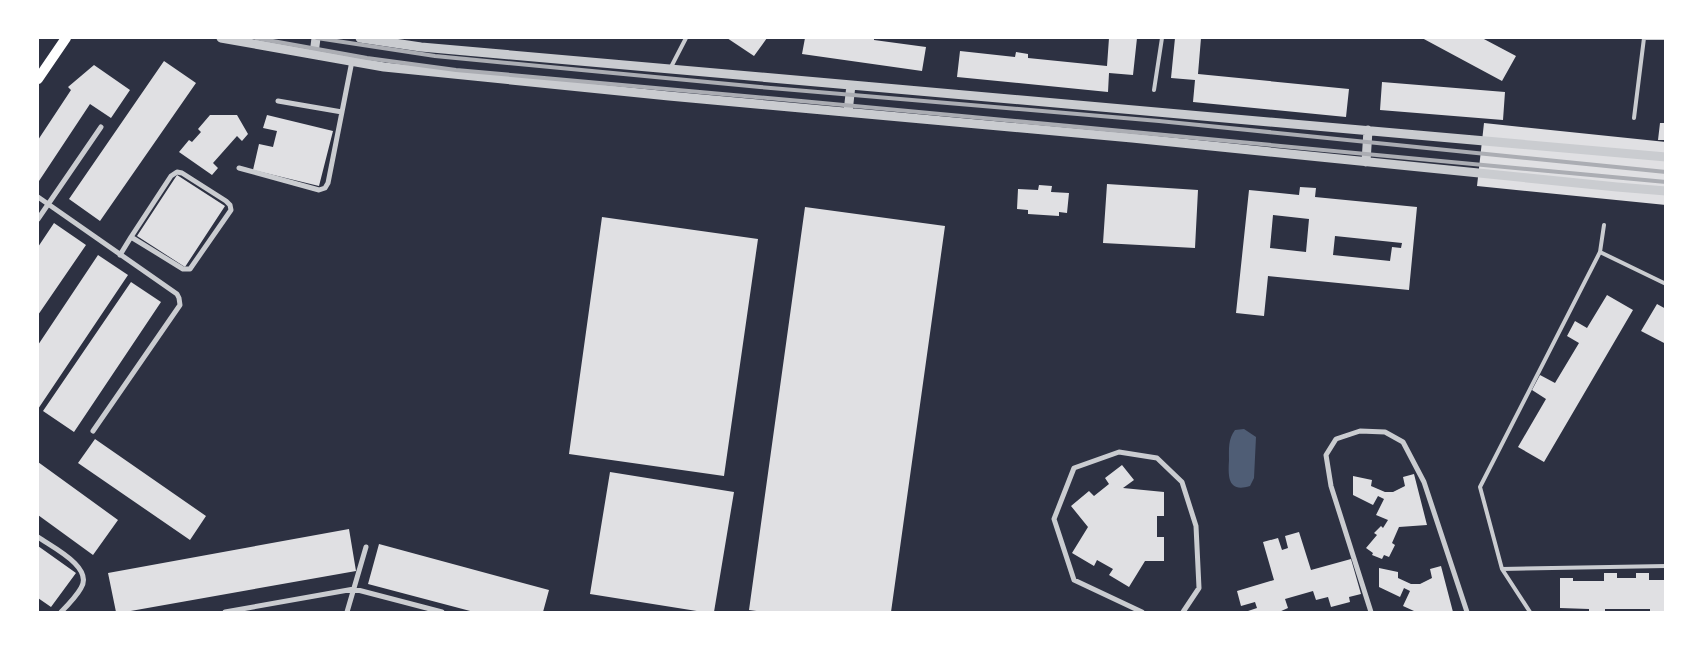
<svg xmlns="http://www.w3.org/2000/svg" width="1703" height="650" viewBox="0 0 1703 650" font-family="'Open Sans',sans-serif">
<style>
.water{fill:#4f5d75}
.building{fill:#e0e0e3;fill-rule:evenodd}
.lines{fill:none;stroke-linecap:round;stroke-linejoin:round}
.service{stroke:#caccd0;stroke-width:4}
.minor{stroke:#caccd0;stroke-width:5}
.tertiary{stroke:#caccd0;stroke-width:9}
.secondary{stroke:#fff;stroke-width:10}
.rail{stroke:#abadb3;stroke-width:4}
</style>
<rect width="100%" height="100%" fill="#2d3142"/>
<!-- water -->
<path class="water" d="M 1244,429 L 1256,437 L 1254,478 L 1250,486 C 1228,493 1228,477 1229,460 C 1229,449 1228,439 1235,430 Z"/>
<!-- building -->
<path class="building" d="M 727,38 L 767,38 L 754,56 Z
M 805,38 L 874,38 L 874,40 L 926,47 L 922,71 L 802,54 Z
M 1109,38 L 1137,38 L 1133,75 L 1109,73 L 1108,92 L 957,77 L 960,51 L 1015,57 L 1016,52 L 1028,54 L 1028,58 L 1107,66 Z
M 1175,38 L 1201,38 L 1198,74 L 1349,89 L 1346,117 L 1193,102 L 1195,80 L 1171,78 Z
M 1422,38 L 1482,38 L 1516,56 L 1502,81 Z
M 164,61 L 196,83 L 100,221 L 69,199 Z
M 94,65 L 130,90 L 111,118 L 90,104 L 39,181 L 38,140 L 71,90 L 68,87 Z
M 1382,82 L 1505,92 L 1503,120 L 1380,110 Z
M 210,115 L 237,115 L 248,134 L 242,141 L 237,136 L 213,163 L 218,168 L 212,175 L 179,152 L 189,140 L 192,142 L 201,132 L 198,129 Z
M 267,115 L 333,131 L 319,186 L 253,170 L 259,144 L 273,147 L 277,131 L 263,128 Z
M 1484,123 L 1666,142 L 1666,205 L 1477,186 Z
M 1660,123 L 1666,123 L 1666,140 L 1658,140 Z
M 177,175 L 225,206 L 185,267 L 137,236 Z
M 1107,184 L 1198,190 L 1195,248 L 1103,243 Z
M 1039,185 L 1052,186 L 1051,192 L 1069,193 L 1067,213 L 1059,212 L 1059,216 L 1028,214 L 1028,210 L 1017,209 L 1018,189 L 1038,190 Z
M 1300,187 L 1316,188 L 1315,197 L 1417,207 L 1409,290 L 1268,276 L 1264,316 L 1236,313 L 1249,190 L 1299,195 ZM 1273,215 L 1309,219 L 1306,252 L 1270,248 ZM 1335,236 L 1402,243 L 1401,248 L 1392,247 L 1390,261 L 1333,255 Z
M 805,207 L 945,226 L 891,612 L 765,612 L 749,610 Z
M 602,217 L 758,239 L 724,476 L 569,454 Z
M 54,223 L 86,245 L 38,315 L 38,247 Z
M 98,255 L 128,275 L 38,409 L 38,345 Z
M 131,282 L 161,302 L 74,432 L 43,411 Z
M 1607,295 L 1633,310 L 1544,462 L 1518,447 L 1546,399 L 1532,390 L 1540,375 L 1555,383 L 1579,343 L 1567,336 L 1575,321 L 1587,328 Z
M 1657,304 L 1666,309 L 1666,344 L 1641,331 Z
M 95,439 L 206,516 L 190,540 L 78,463 Z
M 38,462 L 118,520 L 93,555 L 38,515 Z
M 1122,465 L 1134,480 L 1123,488 L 1164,492 L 1164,516 L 1157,516 L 1157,537 L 1164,537 L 1164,561 L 1145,561 L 1129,587 L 1109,575 L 1113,569 L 1097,560 L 1094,566 L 1072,553 L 1088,527 L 1071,506 L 1089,491 L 1094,496 L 1109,484 L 1105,478 Z
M 610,472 L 734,492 L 714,612 L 703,612 L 590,594 Z
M 1414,474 L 1427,525 L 1399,527 L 1392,543 L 1395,545 L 1389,557 L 1384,555 L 1382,559 L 1372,555 L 1373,553 L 1366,548 L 1377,535 L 1374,533 L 1381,526 L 1383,528 L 1388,520 L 1376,515 L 1384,499 L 1378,496 L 1373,505 L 1353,495 L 1353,476 L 1372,480 L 1371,486 L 1385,492 L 1393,492 L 1405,486 L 1403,477 Z
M 349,529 L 356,571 L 125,612 L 116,612 L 108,573 Z
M 1299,532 L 1311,570 L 1351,559 L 1361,594 L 1349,597 L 1350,602 L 1331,607 L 1328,597 L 1316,600 L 1313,591 L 1285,599 L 1288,608 L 1279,612 L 1245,612 L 1257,608 L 1255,602 L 1241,606 L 1237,591 L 1274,580 L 1263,542 L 1278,538 L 1282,550 L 1288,548 L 1285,536 Z
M 379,544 L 549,590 L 543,612 L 474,612 L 368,584 Z
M 38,546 L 76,573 L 51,607 L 38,598 Z
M 1441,566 L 1453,612 L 1413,612 L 1414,611 L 1403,606 L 1410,591 L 1404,588 L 1400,597 L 1379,587 L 1379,568 L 1398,572 L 1398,578 L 1411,584 L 1420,584 L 1432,578 L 1430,569 Z
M 1604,573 L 1617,573 L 1617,578 L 1636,578 L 1636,573 L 1649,573 L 1649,580 L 1666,580 L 1665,612 L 1650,612 L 1650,609 L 1605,609 L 1605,612 L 1589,612 L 1589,609 L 1560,608 L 1560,578 L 1573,578 L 1573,581 L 1604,581 Z"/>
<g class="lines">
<!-- service -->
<path class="service" d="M 1644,38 L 1666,38
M 670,69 L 686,38
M 1154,90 L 1162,38
M 1634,118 L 1644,38
M 1600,252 L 1666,284
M 1502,569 L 1666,566
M 1530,612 L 1502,569 L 1480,487 L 1600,252 L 1604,225"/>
<!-- minor -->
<path class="minor" d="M 278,101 L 342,112
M 239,168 L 319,190 L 325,188 L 328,183 L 352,61
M 38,197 L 177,294 L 179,298 L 180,305 L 93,431
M 38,219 L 101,127
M 120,255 L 131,237 L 171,176 L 177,172 L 182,173 L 226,201 L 230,205 L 231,210 L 190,269 L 183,269 L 131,237
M 38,537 C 52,547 94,567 81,588 C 76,597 68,605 61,612
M 225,612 L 354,589 L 442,612
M 347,612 L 366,547
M 1142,612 L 1074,580 L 1054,519 L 1074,468 L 1119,452 L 1157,458 L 1182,482 L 1196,526 L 1199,588 L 1183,612
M 1371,612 L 1331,486 L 1326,455 L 1336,439 L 1360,431 L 1385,432 L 1403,442 L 1424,482 L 1467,612"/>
<!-- tertiary -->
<path class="tertiary" d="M 221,38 L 384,67 L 669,96 L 1132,138 L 1617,187 L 1666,191
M 360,38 L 421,47 L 1666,157
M 314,54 L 316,38
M 848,112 L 851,85
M 1366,162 L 1368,130"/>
<!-- secondary -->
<path class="secondary" d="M 38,79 L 66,38"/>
<!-- rail -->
<path class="rail" d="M 256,38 L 367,58 L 456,70 L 801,101 L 1666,182
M 317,38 L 435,56 L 760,87 L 1159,121 L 1666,172"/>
</g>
<!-- border -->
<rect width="1703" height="650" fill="none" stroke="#ffffff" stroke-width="78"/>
</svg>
